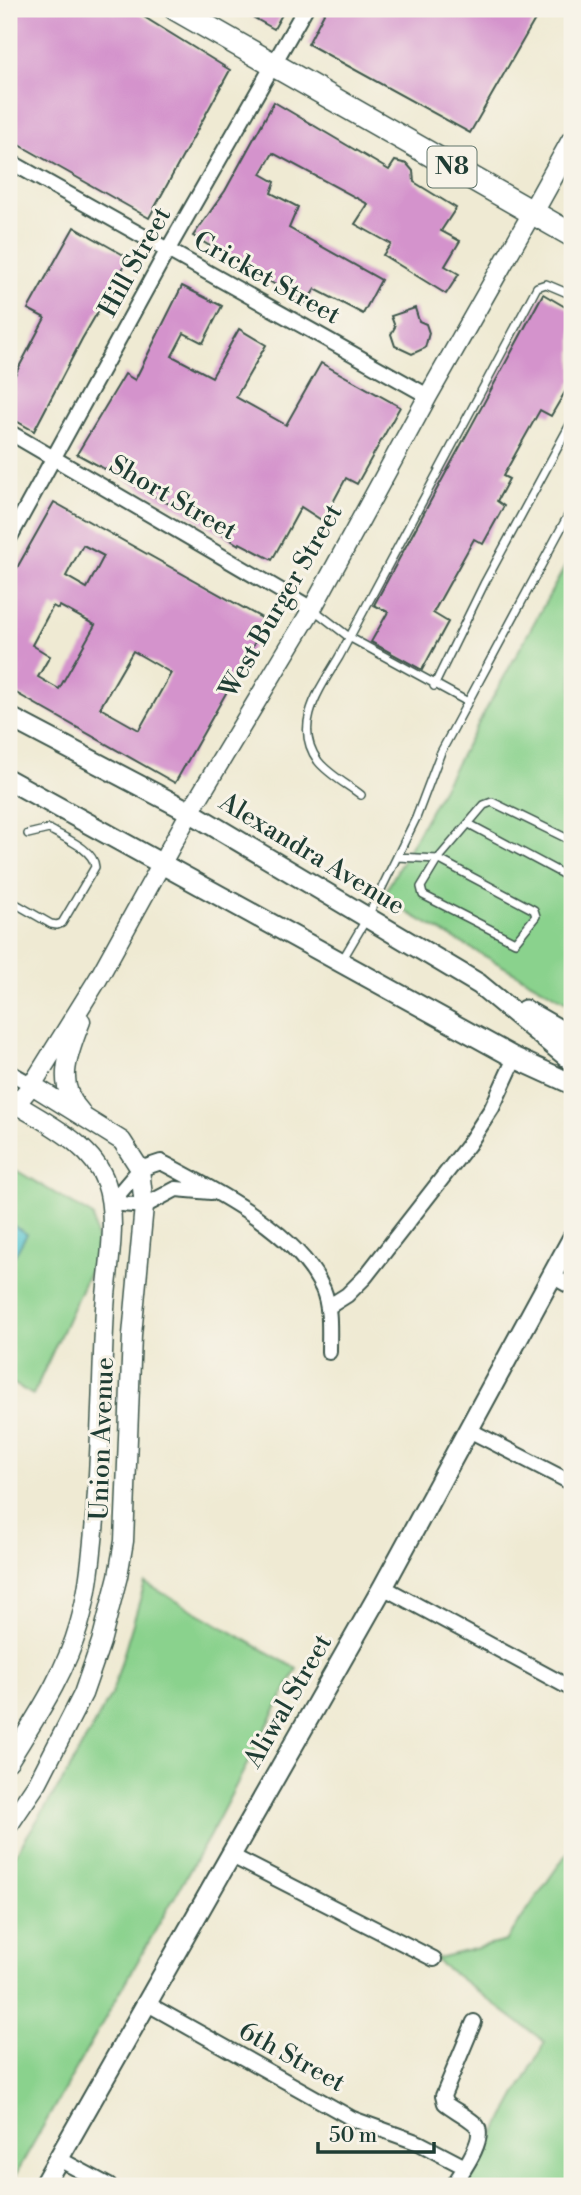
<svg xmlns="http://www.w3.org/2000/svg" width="581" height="2195" viewBox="0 0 581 2195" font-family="'Libre Bodoni',serif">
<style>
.green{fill:#8ad28d;stroke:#548860;stroke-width:2}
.water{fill:#58c5cf;stroke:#3c8182;stroke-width:2}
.building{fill:#d493cc;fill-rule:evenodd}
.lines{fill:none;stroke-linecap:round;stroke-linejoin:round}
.service-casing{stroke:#3e574c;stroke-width:10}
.minor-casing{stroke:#3e574c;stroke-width:18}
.tertiary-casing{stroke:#3e574c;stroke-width:21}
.secondary-casing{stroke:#3e574c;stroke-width:23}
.primary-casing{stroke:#3e574c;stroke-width:24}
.trunk-casing{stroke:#3e574c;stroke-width:26}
.service{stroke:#fff;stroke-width:7}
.minor{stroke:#fff;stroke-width:14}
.tertiary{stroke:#fff;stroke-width:18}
.secondary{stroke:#fff;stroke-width:19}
.primary{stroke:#fff;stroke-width:21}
.trunk{stroke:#fff;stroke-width:23}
.labels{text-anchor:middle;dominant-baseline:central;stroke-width:6;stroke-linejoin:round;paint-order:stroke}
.shield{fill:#f7f3e8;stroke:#60746a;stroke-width:2}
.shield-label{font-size:24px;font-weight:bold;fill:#1f3d34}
.street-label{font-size:26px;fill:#1f3d34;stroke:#f7f3e8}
</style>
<rect width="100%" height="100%" fill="#f7f3e8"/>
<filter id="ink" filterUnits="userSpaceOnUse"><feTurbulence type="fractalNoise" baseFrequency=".0143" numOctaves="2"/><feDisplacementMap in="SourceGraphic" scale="14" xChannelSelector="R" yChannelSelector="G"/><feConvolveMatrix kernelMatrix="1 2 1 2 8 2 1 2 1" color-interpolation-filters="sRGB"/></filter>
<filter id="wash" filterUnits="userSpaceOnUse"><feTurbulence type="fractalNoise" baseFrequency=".00686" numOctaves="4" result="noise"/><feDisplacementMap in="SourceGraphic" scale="28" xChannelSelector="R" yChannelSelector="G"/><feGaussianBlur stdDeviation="1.57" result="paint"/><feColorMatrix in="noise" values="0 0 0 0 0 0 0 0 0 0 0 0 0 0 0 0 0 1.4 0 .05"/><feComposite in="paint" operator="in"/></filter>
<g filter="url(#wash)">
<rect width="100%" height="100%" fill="#efead3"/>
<!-- green -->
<path class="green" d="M 572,554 L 572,1005 L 382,898 Z
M 9,1166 L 93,1216 L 98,1252 L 33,1395 L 9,1381 Z
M 145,1583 L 297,1669 L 210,1835 L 9,2186 L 9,1864 L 63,1780 L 112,1693 Z
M 567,1853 L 572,1858 L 572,2186 L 467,2186 L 545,2042 L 434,1959 L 506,1941 Z"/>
<!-- water -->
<path class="water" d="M 9,1223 L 27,1234 L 9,1265 Z"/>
<g id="blocks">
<!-- building -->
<path class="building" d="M 9,9 L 108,9 L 115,13 L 119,9 L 131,9 L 230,70 L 149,218 L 9,139 Z
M 238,9 L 285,9 L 274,29 Z
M 326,9 L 541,9 L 470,133 L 308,44 Z
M 274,102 L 389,170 L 395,161 L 407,164 L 413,171 L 414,182 L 456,208 L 441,231 L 460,241 L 445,266 L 459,274 L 446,294 L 383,255 L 391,244 L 355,224 L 368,204 L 273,153 L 261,174 L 275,182 L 271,193 L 298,207 L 289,228 L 381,280 L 363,314 L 315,289 L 306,303 L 193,236 L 225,191 Z
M 74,227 L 129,258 L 82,339 L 34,431 L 9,417 L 9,386 L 45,318 L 28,309 Z
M 182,286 L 222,306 L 203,343 L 184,333 L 172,356 L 212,377 L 239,329 L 266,345 L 236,397 L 286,425 L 321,363 L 400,407 L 357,484 L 346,478 L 323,521 L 301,507 L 272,560 L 240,543 L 239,545 L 188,514 L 77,454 L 125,374 L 135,380 Z
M 543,294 L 572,311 L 572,380 L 551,416 L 540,410 L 503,476 L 509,479 L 497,501 L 504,506 L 483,544 L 474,539 L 433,613 L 448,622 L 422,670 L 371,642 L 388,612 L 374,605 Z
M 415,308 L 419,321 L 426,324 L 429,333 L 425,348 L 412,354 L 395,346 L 391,334 L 395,327 L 391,316 Z
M 54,502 L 267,621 L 175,783 L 9,689 L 9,582 ZM 83,545 L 104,556 L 87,588 L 66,576 ZM 53,606 L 58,609 L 60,606 L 95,625 L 59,689 L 38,677 L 50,656 L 32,645 ZM 133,651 L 171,673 L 139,730 L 100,708 Z"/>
</g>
</g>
<g filter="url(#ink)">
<use href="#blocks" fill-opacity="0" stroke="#3e574c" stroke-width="2"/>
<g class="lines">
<!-- service casing -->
<g class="service-casing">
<path id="service" d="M 313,609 L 349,637 L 468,702
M 434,686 L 484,584 L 572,421
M 361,795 C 348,785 328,774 318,761 C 292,725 320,689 339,657 L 537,287 L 546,284 L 572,295
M 469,824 L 572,879
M 397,857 L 438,859 L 534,910 L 536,916 L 515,942 L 423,895 L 421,887 L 438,859 L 484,805 L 492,802 L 572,841
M 9,900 L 51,924 L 57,925 L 62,923 L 95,867 C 94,849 64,838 49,829 L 28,834
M 341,962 L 367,918 L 416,818 L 441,752 L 572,508"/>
</g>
<!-- minor casing -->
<g class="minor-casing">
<path id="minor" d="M 9,161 L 428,396
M 9,432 L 312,609
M 9,539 L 167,251 L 305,9
M 9,1072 L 32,1085
M 111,1203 L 140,1169 L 161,1162 C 214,1190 297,1231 323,1289 C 331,1308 329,1332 329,1352
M 111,1203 L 144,1206 L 176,1189 L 211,1192
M 552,1276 L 572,1287
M 328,1307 L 347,1295 L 365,1277 L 468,1145 L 492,1108 L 515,1058
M 467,1429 L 572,1483
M 383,1587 L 572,1689
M 230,1855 L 434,1959
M 146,2003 L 353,2119 L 419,2143 L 465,2167
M 59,2159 L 109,2186
M 453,2186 C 461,2173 486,2140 477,2126 C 472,2119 452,2109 445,2103 L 443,2096 L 474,2022"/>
</g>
<!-- tertiary casing -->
<g class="tertiary-casing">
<path id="tertiary" d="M 81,1112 C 54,1084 69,1053 81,1021
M 9,1761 C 36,1717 65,1675 79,1625 C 88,1594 91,1563 94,1531 C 101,1457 101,1383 105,1309 C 107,1271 119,1219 106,1183 C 93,1145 48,1124 16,1104 L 32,1085 L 98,979 L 190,812 L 312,609 L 428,396 L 532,213
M 9,1825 L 38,1782 L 83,1694 L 101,1642 L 118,1576 L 124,1541 L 132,1335 L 144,1206 L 140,1169 L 122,1141 L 32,1085"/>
</g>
<!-- secondary casing -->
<g class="secondary-casing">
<path id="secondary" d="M 9,717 L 190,812 L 479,984 L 572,1061
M 9,780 L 515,1058 L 572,1084
M 525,1010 L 572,1037
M 43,2186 L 383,1587 L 572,1239"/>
</g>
<!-- primary casing -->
<g class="primary-casing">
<path id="primary" d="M 532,213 L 572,141"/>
</g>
<!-- trunk casing -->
<g class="trunk-casing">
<path id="trunk" d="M 176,9 L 572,235"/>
</g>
<!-- service -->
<use href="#service" class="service"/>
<!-- minor -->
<use href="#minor" class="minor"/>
<!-- tertiary -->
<use href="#tertiary" class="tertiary"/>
<!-- secondary -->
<use href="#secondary" class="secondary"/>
<!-- primary -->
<use href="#primary" class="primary"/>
<!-- trunk -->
<use href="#trunk" class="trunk"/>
</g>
</g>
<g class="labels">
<!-- shield labels -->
<rect class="shield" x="427.5" y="146.5" width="49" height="41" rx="5"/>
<g class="shield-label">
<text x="452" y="167">N8</text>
</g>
<!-- street labels -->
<g class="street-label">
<text transform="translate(135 262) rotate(-61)">Hill Street</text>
<text transform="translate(267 278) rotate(29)">Cricket Street</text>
<text transform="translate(173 498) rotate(30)">Short Street</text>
<text transform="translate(281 601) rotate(-60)">West Burger Street</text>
<text transform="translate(312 854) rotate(31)">Alexandra Avenue</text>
<text transform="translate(102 1439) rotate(-88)">Union Avenue</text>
<text transform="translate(288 1701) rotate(-60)">Aliwal Street</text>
<text transform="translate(292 2057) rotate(29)">6th Street</text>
</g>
</g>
<!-- margin -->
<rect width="581" height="2195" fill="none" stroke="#f7f3e8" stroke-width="35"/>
<!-- scale -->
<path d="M318 2142v10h116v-10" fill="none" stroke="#1f3d34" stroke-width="3.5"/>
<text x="329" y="2142" font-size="21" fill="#1f3d34" stroke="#f7f3e8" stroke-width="5" paint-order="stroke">50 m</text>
</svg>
